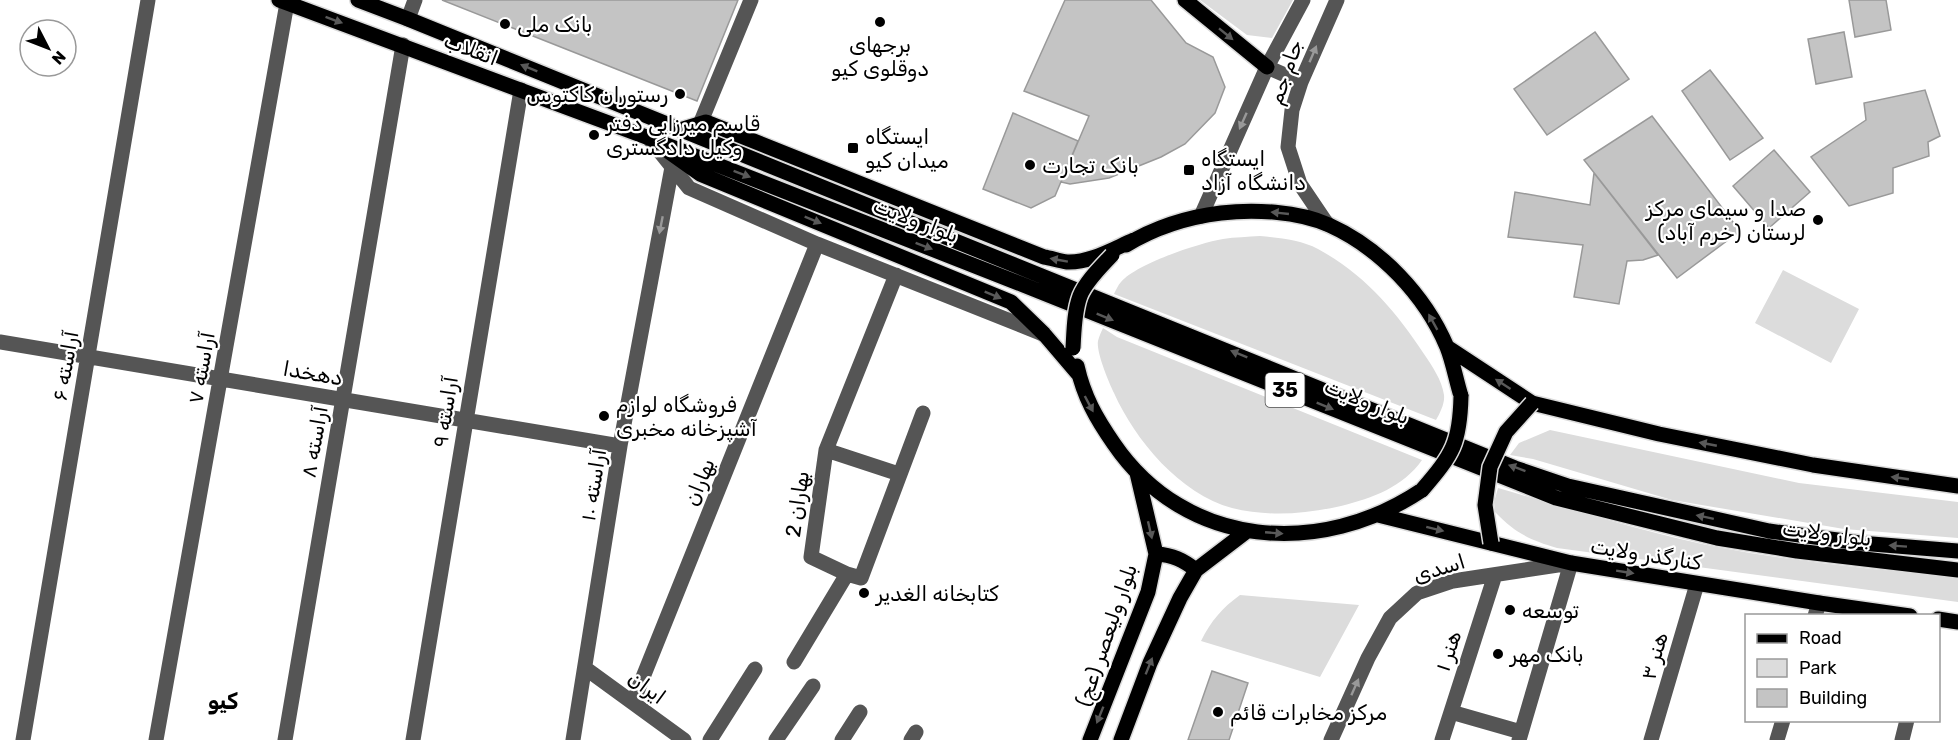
<svg xmlns="http://www.w3.org/2000/svg" width="1958" height="740" viewBox="0 0 1958 740" font-family="Rubik,Cairo,sans-serif">
<style>
.green{fill:#dcdcdc}
.building{fill:#c4c4c4;stroke:#999;stroke-width:1.5}
.lines{fill:none;stroke-linecap:round;stroke-linejoin:round}
.major-casing{stroke:#dbdbdb;stroke-width:18}
.minor{stroke:#555;stroke-width:15}
.major{stroke:#000;stroke-width:15}
.major-bridge-casing{stroke:#dbdbdb;stroke-width:18;stroke-linecap:butt}
.major-bridge{stroke:#000;stroke-width:15}
.oneway{fill:#595959}
.oneway2{fill:#999}
.poi-dot{fill:#000;stroke:#fff;stroke-width:2}
.labels{text-anchor:middle;dominant-baseline:central;stroke-width:4.5;stroke-linejoin:round;paint-order:stroke}
.shield{fill:#fff;stroke:#4c4c4c;stroke-width:1.5}
.shield-label{font-size:20px;font-weight:bold;fill:#000}
.poi-label{font-size:21px;fill:#000;stroke:#fff;text-anchor:start}
.street-label{font-size:21px;fill:#000;stroke:#fff}
.neighbourhood-label{font-size:22px;font-weight:bold;fill:#000;stroke:#fff}
</style>
<rect width="100%" height="100%" fill="#fff"/>
<!-- green -->
<path class="green" d="M 1200,0 L 1293,0 L 1272,38 L 1247,35 Z
M 1260,236 C 1279,238 1301,240 1318,249 C 1364,274 1396,311 1424,354 C 1432,366 1442,380 1444,395 C 1445,403 1440,413 1436,420 L 1114,294 C 1116,290 1118,285 1121,282 C 1136,264 1199,243 1223,239 C 1235,237 1248,237 1260,236 Z
M 1783,270 L 1859,309 L 1831,363 L 1755,323 Z
M 1103,328 L 1117,337 L 1422,460 C 1403,487 1373,498 1341,506 C 1305,514 1268,517 1232,508 C 1180,494 1135,440 1114,393 C 1109,383 1096,352 1098,341 C 1099,337 1101,332 1103,328 Z
M 1550,430 L 1799,483 L 1958,502 L 1958,538 L 1844,529 L 1672,500 L 1533,459 L 1510,455 L 1519,443 Z
M 1498,488 C 1581,512 1664,539 1750,553 C 1819,564 1889,571 1958,577 L 1958,602 L 1557,548 C 1530,540 1515,533 1495,512 L 1494,502 Z
M 1240,595 L 1359,605 L 1320,677 L 1201,641 C 1211,621 1222,608 1240,595 Z"/>
<!-- building -->
<path class="building" d="M 442,0 L 738,0 L 697,101 Z
M 1065,0 L 1151,0 L 1186,43 L 1213,57 L 1225,87 L 1215,113 L 1185,144 L 1161,157 L 1109,178 L 1070,184 L 1061,182 L 1089,116 L 1024,91 Z
M 1849,0 L 1886,0 L 1891,30 L 1855,37 Z
M 1595,32 L 1629,79 L 1547,135 L 1514,89 Z
M 1844,32 L 1852,77 L 1816,84 L 1808,39 Z
M 1710,70 L 1763,138 L 1730,160 L 1682,91 Z
M 1925,90 L 1940,136 L 1928,142 L 1929,156 L 1893,168 L 1893,193 L 1849,206 L 1811,157 L 1866,120 L 1864,103 Z
M 1013,113 L 1078,141 L 1055,196 L 1031,208 L 983,189 Z
M 1652,116 L 1740,231 L 1677,278 L 1584,160 Z
M 1774,150 L 1810,192 L 1769,228 L 1733,186 Z
M 1594,173 L 1658,255 L 1643,260 L 1627,261 L 1619,304 L 1574,297 L 1583,245 L 1508,237 L 1515,192 L 1590,205 Z
M 1212,671 L 1248,683 L 1229,740 L 1188,740 Z"/>
<g class="lines">
<!-- major casing -->
<g class="major-casing">
<path id="major" d="M 279,0 L 649,138 L 1021,284 L 1556,498 L 1717,538 L 1797,551 L 1958,570
M 358,0 L 408,19 L 1515,468 L 1568,486 L 1769,531 L 1860,543 L 1958,551
M 1185,0 L 1267,67
M 680,130 L 706,122 L 1044,257 C 1051,258 1059,261 1067,262 C 1090,263 1113,249 1134,240
M 669,152 L 700,174 L 1011,302 L 1044,334 L 1079,375
M 1126,245 C 1154,228 1188,217 1221,213 C 1253,209 1298,211 1329,225 C 1380,248 1425,295 1447,347 C 1453,362 1456,380 1461,396
M 1447,347 L 1532,403 L 1659,434 L 1813,465 L 1958,486
M 1077,366 C 1084,397 1096,418 1114,444 C 1186,549 1321,558 1422,490
M 1378,515 L 1571,563 L 1819,603 L 1910,616
M 1156,554 C 1173,555 1183,560 1196,570
M 1938,619 L 1958,622
M 1090,740 L 1148,592 L 1156,554 L 1137,473
M 1121,740 L 1150,663 L 1180,598 L 1196,570 L 1247,531"/>
</g>
<!-- minor -->
<path class="minor" d="M 408,19 L 415,0
M 1267,67 L 1301,82
M 700,124 L 751,0
M 649,138 L 689,188 L 817,244 L 1043,334
M 1201,216 L 1267,67 L 1303,0
M 1327,224 L 1300,184 L 1288,147 L 1292,110 L 1301,82 L 1337,0
M 896,275 L 826,450 L 811,557 L 847,574 L 861,578 L 923,413
M 0,342 L 620,446
M 826,450 L 899,474
M 1815,616 L 1819,603
M 794,662 L 847,574
M 585,668 L 684,740
M 633,702 L 817,244
M 1451,712 L 1521,732
M 23,740 L 148,0
M 156,740 L 287,3
M 285,740 L 403,45
M 413,740 L 521,90
M 573,740 L 620,446 L 672,167
M 710,740 L 755,669
M 776,740 L 813,686
M 842,740 L 860,712
M 911,740 L 916,732
M 1331,740 L 1368,658 L 1390,618 L 1417,593 L 1453,581 L 1571,563 L 1519,740
M 1442,740 L 1495,575
M 1651,740 L 1697,584
M 1777,740 L 1783,720
M 1902,740 L 1907,720"/>
<!-- major -->
<use href="#major" class="major"/>
<!-- major-bridge casing -->
<g class="major-bridge-casing">
<path id="major-bridge" d="M 1073,348 C 1074,332 1074,312 1080,296 C 1086,281 1101,267 1112,255
M 1422,490 C 1453,454 1460,443 1461,396
M 1491,543 L 1485,505 L 1490,467 L 1506,432 L 1532,403"/>
</g>
<!-- major-bridge -->
<use href="#major-bridge" class="major-bridge"/>
</g>
<!-- one-way arrows -->
<defs><path id="oneway-solid" d="M-6-.8H1V-3.2L6.5 0L1 3.2V.8H-6Z" transform="scale(1.5)"/></defs>
<g class="oneway">
<use href="#oneway-solid" transform="translate(334 20) rotate(20)"/>
<use href="#oneway-solid" transform="translate(1226 34) rotate(39)"/>
<use href="#oneway-solid" transform="translate(529 68) rotate(-158)"/>
<use href="#oneway-solid" transform="translate(742 174) rotate(21)"/>
<use href="#oneway-solid" transform="translate(1280 213) rotate(-174)"/>
<use href="#oneway-solid" transform="translate(813 220) rotate(22)"/>
<use href="#oneway-solid" transform="translate(924 246) rotate(21)"/>
<use href="#oneway-solid" transform="translate(1059 260) rotate(-170)"/>
<use href="#oneway-solid" transform="translate(993 295) rotate(22)"/>
<use href="#oneway-solid" transform="translate(1105 317) rotate(22)"/>
<use href="#oneway-solid" transform="translate(1433 322) rotate(-119)"/>
<use href="#oneway-solid" transform="translate(1239 354) rotate(-158)"/>
<use href="#oneway-solid" transform="translate(1503 384) rotate(-147)"/>
<use href="#oneway-solid" transform="translate(1089 404) rotate(62)"/>
<use href="#oneway-solid" transform="translate(1325 406) rotate(22)"/>
<use href="#oneway-solid" transform="translate(1708 444) rotate(-169)"/>
<use href="#oneway-solid" transform="translate(1517 468) rotate(-160)"/>
<use href="#oneway-solid" transform="translate(1900 478) rotate(-172)"/>
<use href="#oneway-solid" transform="translate(1705 517) rotate(-168)"/>
<use href="#oneway-solid" transform="translate(1435 529) rotate(14)"/>
<use href="#oneway-solid" transform="translate(1150 530) rotate(77)"/>
<use href="#oneway-solid" transform="translate(1274 533) rotate(5)"/>
<use href="#oneway-solid" transform="translate(1898 546) rotate(-176)"/>
<use href="#oneway-solid" transform="translate(1625 572) rotate(9)"/>
<use href="#oneway-solid" transform="translate(1149 666) rotate(-68)"/>
<use href="#oneway-solid" transform="translate(1100 715) rotate(112)"/>
</g>
<g class="oneway2">
<use href="#oneway-solid" transform="translate(1313 54) rotate(-67)"/>
<use href="#oneway-solid" transform="translate(1243 121) rotate(114)"/>
<use href="#oneway-solid" transform="translate(661 225) rotate(101)"/>
<use href="#oneway-solid" transform="translate(1355 687) rotate(-66)"/>
</g>
<!-- markers -->
<g class="poi-dot">
<circle cx="880" cy="22" r="6"/>
<circle cx="505" cy="24" r="6"/>
<circle cx="680" cy="94" r="6"/>
<circle cx="594" cy="135" r="6"/>
<rect x="847" y="142" width="12" height="12" rx="3"/>
<circle cx="1030" cy="165" r="6"/>
<rect x="1183" y="164" width="12" height="12" rx="3"/>
<circle cx="1818" cy="220" r="6"/>
<circle cx="604" cy="416" r="6"/>
<circle cx="864" cy="593" r="6"/>
<circle cx="1510" cy="610" r="6"/>
<circle cx="1498" cy="654" r="6"/>
<circle cx="1218" cy="712" r="6"/>
</g>
<g class="labels">
<!-- shield labels -->
<rect class="shield" x="1265.5" y="373" width="39" height="34" rx="4.5"/>
<g class="shield-label">
<text x="1285" y="390">35</text>
</g>
<!-- poi labels -->
<g class="poi-label">
<text x="517" y="24">بانک ملی</text>
<text x="880" y="44" text-anchor="middle">برجهای<tspan x="880" dy="24">دوقلوی کیو</tspan></text>
<text x="668" y="94" text-anchor="end">رستوران کاکتوس</text>
<text x="606" y="123">قاسم میرزایی دفتر<tspan x="606" dy="24">وکیل دادگستری</tspan></text>
<text x="865" y="136">ایستگاه<tspan x="865" dy="24">میدان کیو</tspan></text>
<text x="1201" y="158">ایستگاه<tspan x="1201" dy="24">دانشگاه آزاد</tspan></text>
<text x="1042" y="165">بانک تجارت</text>
<text x="1806" y="208" text-anchor="end">صدا و سیمای مرکز<tspan x="1806" dy="24">لرستان (خرم آباد)</tspan></text>
<text x="616" y="404">فروشگاه لوازم<tspan x="616" dy="24">آشپزخانه مخبری</tspan></text>
<text x="876" y="593">کتابخانه الغدیر</text>
<text x="1522" y="610">توسعه</text>
<text x="1510" y="654">بانک مهر</text>
<text x="1230" y="712">مرکز مخابرات قائم</text>
</g>
<!-- street labels -->
<g class="street-label">
<text transform="translate(471 49) rotate(21)">انقلاب</text>
<text transform="translate(1285 72) rotate(-71)">جام جم</text>
<text transform="translate(916 220) rotate(21)">بلوار ولایت</text>
<text transform="translate(65 366) rotate(-80)">آراسته ۶</text>
<text transform="translate(201 368) rotate(-80)">آراسته ۷</text>
<text transform="translate(313 373) rotate(10)">دهخدا</text>
<text transform="translate(1367 401) rotate(22)">بلوار ولایت</text>
<text transform="translate(445 412) rotate(-81)">آراسته ۹</text>
<text transform="translate(314 442) rotate(-80)">آراسته ۸</text>
<text transform="translate(699 482) rotate(-68)">بهاران</text>
<text transform="translate(593 485) rotate(-81)">آراسته ۱۰</text>
<text transform="translate(797 504) rotate(-82)">بهاران 2</text>
<text transform="translate(1827 533) rotate(7)">بلوار ولایت</text>
<text transform="translate(1646 554) rotate(9)">کنارگذر ولایت</text>
<text transform="translate(1439 568) rotate(-17)">اسدی</text>
<text transform="translate(1106 635) rotate(-71)">بلوار ولیعصر (عج)</text>
<text transform="translate(1448 651) rotate(-72)">هنر ۱</text>
<text transform="translate(1654 656) rotate(-74)">هنر ۳</text>
<text transform="translate(647 687) rotate(36)">ایران</text>
</g>
<!-- neighbourhood labels -->
<g class="neighbourhood-label">
<text x="223" y="701">کیو</text>
</g>
</g>
<!-- legend -->
<rect x="1745" y="614" width="195" height="108" fill="#ffffff" stroke="#999999" stroke-width="1.5"/>
<rect x="1757" y="634" width="30" height="9" fill="#000000" stroke="#999999" stroke-width="1.5"/>
<text x="1799" y="644" font-size="18" fill="#000000">Road</text>
<rect x="1757" y="659" width="30" height="18" fill="#dcdcdc" stroke="#999999" stroke-width="1.5"/>
<text x="1799" y="674" font-size="18" fill="#000000">Park</text>
<rect x="1757" y="689" width="30" height="18" fill="#c4c4c4" stroke="#999999" stroke-width="1.5"/>
<text x="1799" y="704" font-size="18" fill="#000000">Building</text>
<!-- north arrow -->
<g transform="translate(48 48) rotate(132)"><circle r="28" fill="#ffffff" stroke="#999999" stroke-width="1.5"/>
<path d="M0-4.5L10 22L0 15L-10 22Z" fill="#000000"/>
<text y="-9" font-size="16" font-weight="bold" text-anchor="middle" fill="#000000">N</text>
</g>
</svg>
